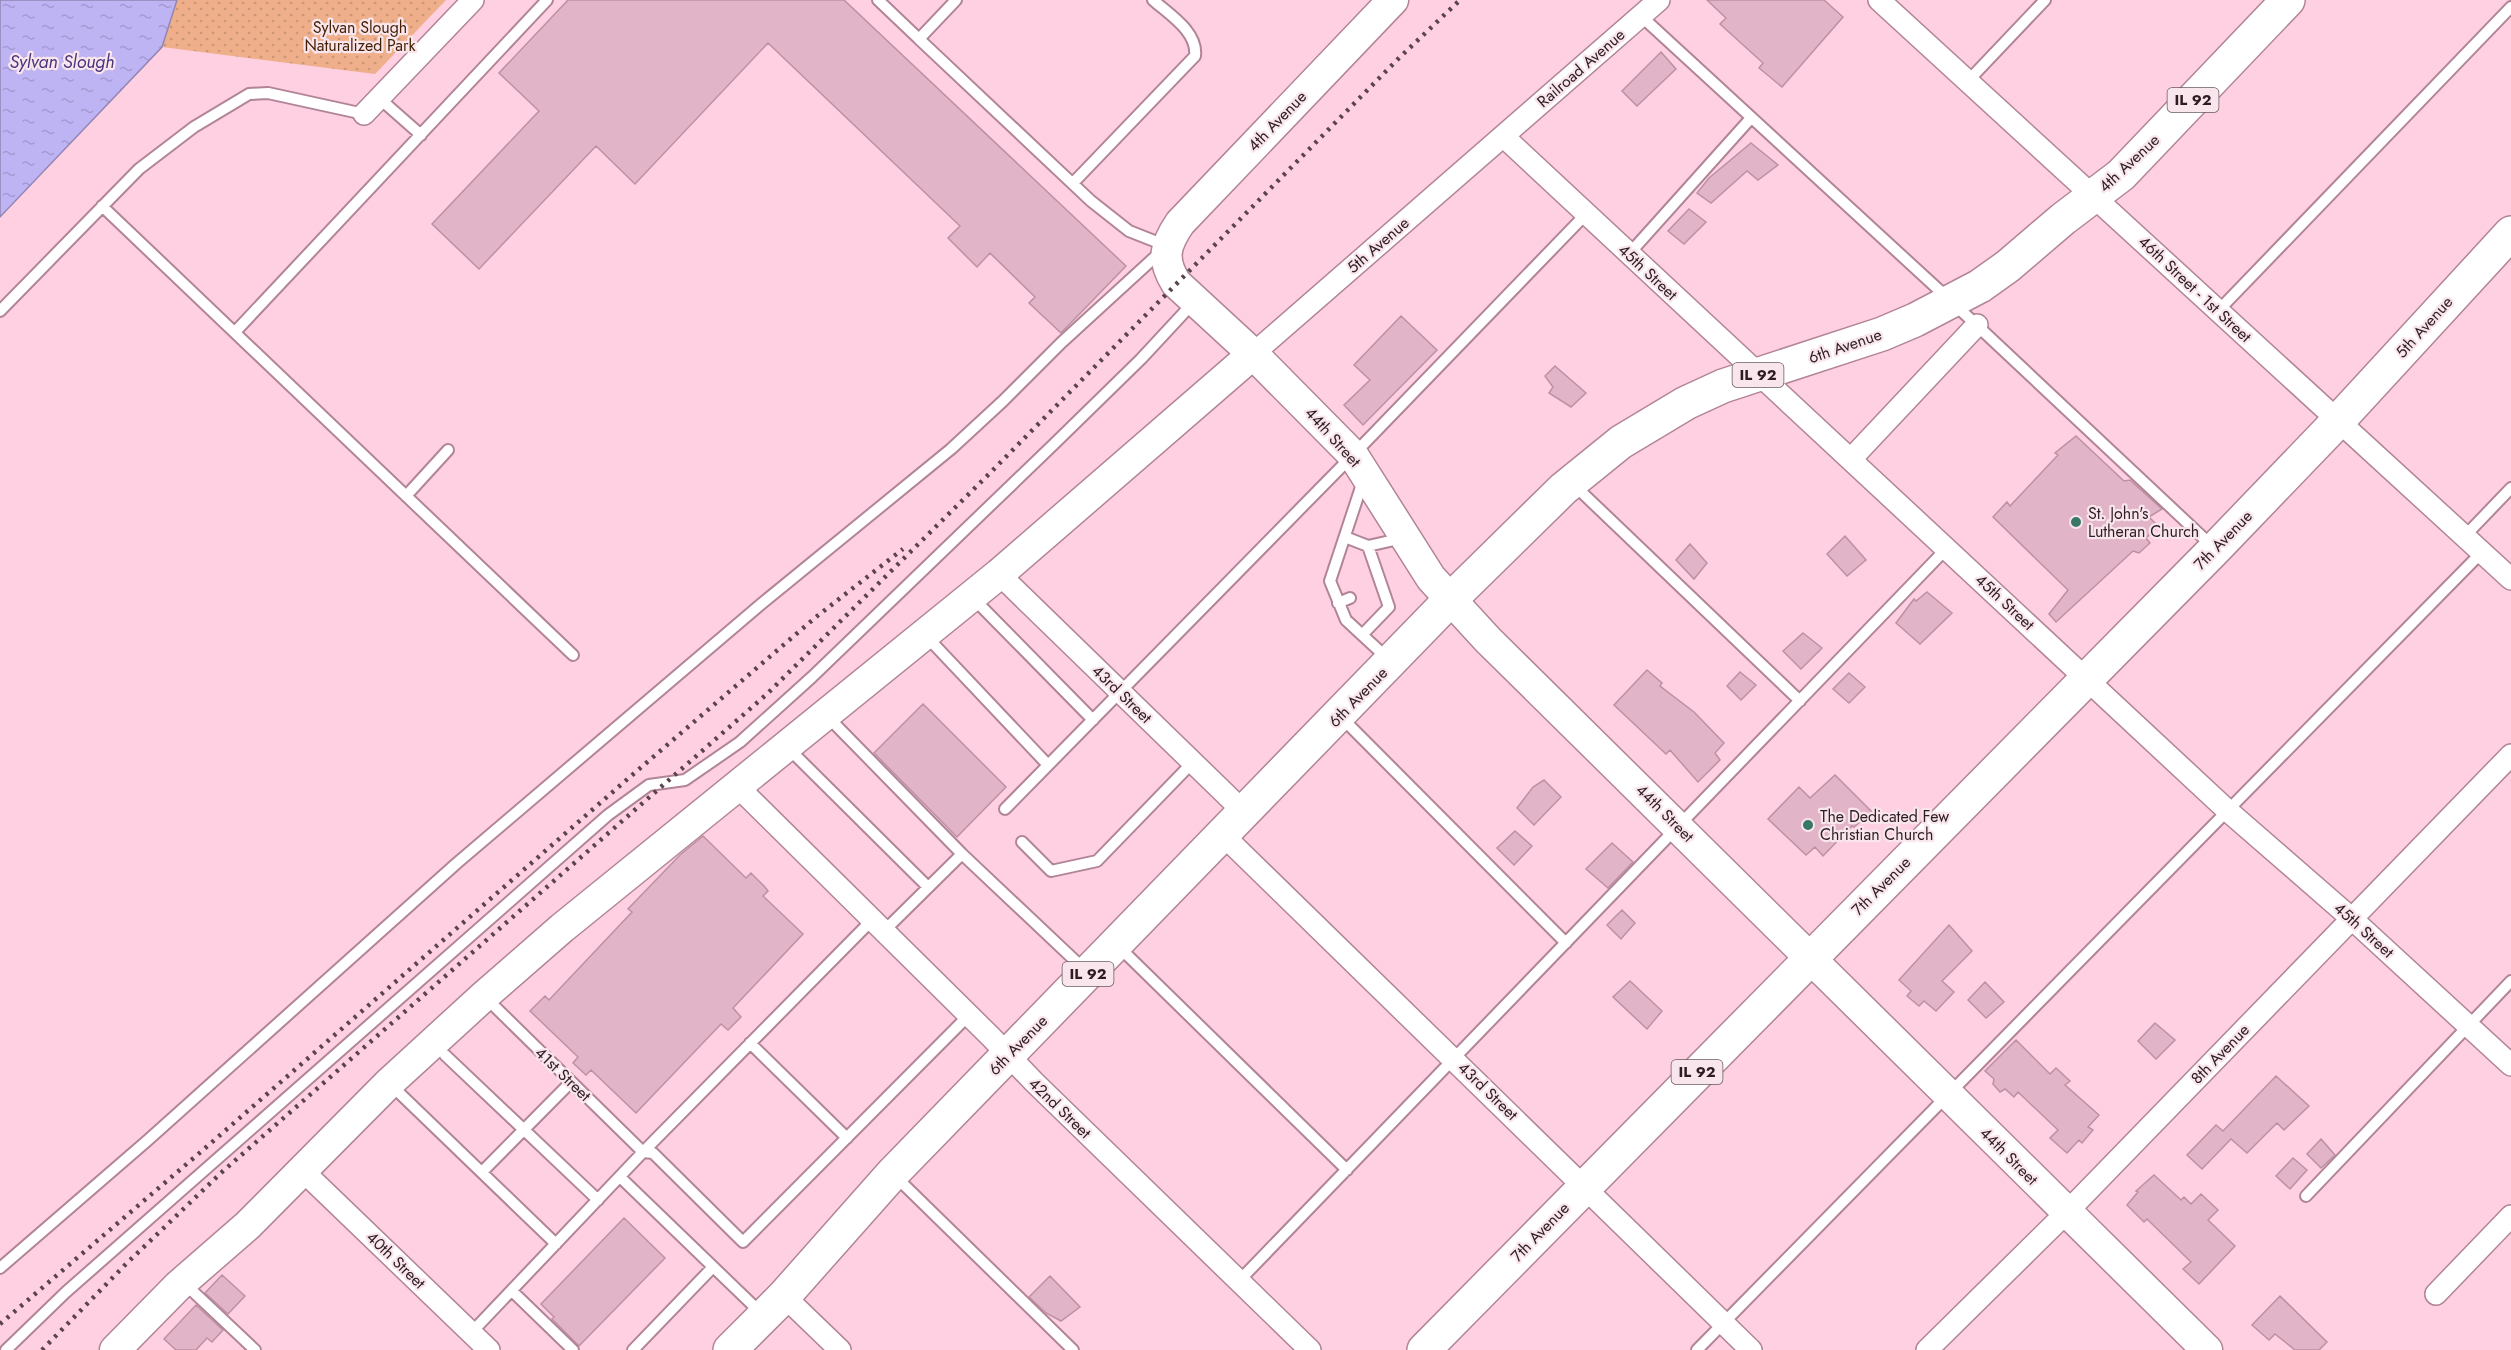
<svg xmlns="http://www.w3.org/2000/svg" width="2511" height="1350" viewBox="0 0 2511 1350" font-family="Jost,sans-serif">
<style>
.park{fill:url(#park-dots)}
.water{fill:url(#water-ripples);stroke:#9286b5;stroke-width:1.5}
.building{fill:#e2b4c7;stroke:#bd90a3;stroke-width:1.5}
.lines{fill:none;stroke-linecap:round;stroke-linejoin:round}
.lane-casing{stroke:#b18597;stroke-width:14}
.street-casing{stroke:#b18597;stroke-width:24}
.secondary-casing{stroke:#b18597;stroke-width:33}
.primary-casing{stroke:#b18597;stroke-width:36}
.lane{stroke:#fff;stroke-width:10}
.street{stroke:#fff;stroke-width:21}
.secondary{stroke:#fff;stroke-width:30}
.primary{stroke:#fff;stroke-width:33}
.rail{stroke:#5a434c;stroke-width:4.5;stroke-dasharray:3 6;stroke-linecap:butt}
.poi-dot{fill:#387765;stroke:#f9e6ed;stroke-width:2}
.labels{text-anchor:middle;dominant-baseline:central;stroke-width:4.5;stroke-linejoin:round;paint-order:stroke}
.shield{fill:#f9e6ed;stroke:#6a5960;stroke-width:1.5}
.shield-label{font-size:15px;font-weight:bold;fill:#2d1c23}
.park-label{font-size:16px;fill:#451e00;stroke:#f9e6ed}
.street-label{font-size:16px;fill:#2d1c23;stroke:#f9e6ed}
.poi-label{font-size:16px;fill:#2d1c23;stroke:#f9e6ed;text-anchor:start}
.water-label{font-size:18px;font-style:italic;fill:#48347f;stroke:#f9e6ed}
</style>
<defs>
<pattern id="park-dots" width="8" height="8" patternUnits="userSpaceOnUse" patternTransform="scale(1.5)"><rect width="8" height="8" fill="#eeaf8a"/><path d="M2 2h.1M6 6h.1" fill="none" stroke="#cc9677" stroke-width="1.8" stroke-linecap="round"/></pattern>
<pattern id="water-ripples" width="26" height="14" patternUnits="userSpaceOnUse" patternTransform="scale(1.5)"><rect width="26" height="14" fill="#beb3f3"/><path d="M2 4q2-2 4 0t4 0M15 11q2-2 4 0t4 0" fill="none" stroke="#a499d0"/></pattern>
</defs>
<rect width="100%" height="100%" fill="#ffcfe2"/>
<!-- park -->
<path class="park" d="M 177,0 L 446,0 L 375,74 L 162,47 Z"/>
<!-- water -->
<path class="water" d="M 0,0 L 177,0 L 162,47 L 0,217 Z"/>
<!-- building -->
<path class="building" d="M 568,0 L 844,0 L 1126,266 L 1061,333 L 1029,303 L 1035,297 L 990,253 L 977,267 L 948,238 L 960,226 L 768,43 L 635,184 L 596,146 L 479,269 L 432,224 L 539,111 L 499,73 Z
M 1707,0 L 1824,0 L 1843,17 L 1782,87 L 1759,68 L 1763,63 L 1720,24 L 1726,18 Z
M 1661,52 L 1676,69 L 1637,106 L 1622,91 Z
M 1751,143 L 1778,165 L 1758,180 L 1747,171 L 1711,203 L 1697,193 L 1709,178 Z
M 1689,209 L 1706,222 L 1684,244 L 1668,231 Z
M 1401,316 L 1437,350 L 1363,425 L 1344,405 L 1370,380 L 1354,365 Z
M 1555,366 L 1586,393 L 1571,407 L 1549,393 L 1553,387 L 1545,376 Z
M 2076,436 L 2124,481 L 2130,480 L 2162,509 L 2149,517 L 2158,526 L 2146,538 L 2150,543 L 2139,553 L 2133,551 L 2056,622 L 2049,614 L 2068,590 L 1993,517 L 2007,502 L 2010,506 L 2058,455 L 2055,453 Z
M 1845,536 L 1866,560 L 1847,576 L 1827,554 Z
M 1690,544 L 1707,563 L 1694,579 L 1676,560 Z
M 1927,592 L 1952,613 L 1920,644 L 1896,623 L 1914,599 L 1916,601 Z
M 1803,633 L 1822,648 L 1801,669 L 1783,651 Z
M 1647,670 L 1662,683 L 1660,686 L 1694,712 L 1724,743 L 1715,753 L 1720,760 L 1698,782 L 1670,750 L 1666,754 L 1614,705 Z
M 1740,672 L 1756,685 L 1741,700 L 1727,686 Z
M 1849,673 L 1865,687 L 1849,703 L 1833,689 Z
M 923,704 L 1006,787 L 957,837 L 874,753 Z
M 1835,775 L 1872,812 L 1854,827 L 1852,826 L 1823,856 L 1815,847 L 1806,855 L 1768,819 L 1799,787 L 1810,798 Z
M 1544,780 L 1561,797 L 1534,825 L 1517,808 L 1533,787 Z
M 1515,831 L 1532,846 L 1514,865 L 1497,848 Z
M 703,836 L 746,878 L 751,873 L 764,886 L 768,891 L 763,896 L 803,934 L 733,1008 L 741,1017 L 728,1030 L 721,1024 L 636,1113 L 591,1070 L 586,1075 L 573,1063 L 578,1057 L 530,1011 L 545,996 L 549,1000 L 632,912 L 628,909 L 680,855 Z
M 1612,843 L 1633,862 L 1608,888 L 1586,869 Z
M 1622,910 L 1635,923 L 1621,939 L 1607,925 Z
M 1949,925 L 1972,951 L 1942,981 L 1954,992 L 1936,1011 L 1924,1001 L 1919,1006 L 1907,996 L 1911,991 L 1899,980 Z
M 1630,981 L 1662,1011 L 1647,1029 L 1613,997 Z
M 1985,982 L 2004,1002 L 1986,1018 L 1968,1000 Z
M 2155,1023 L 2175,1040 L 2156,1059 L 2138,1041 Z
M 2016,1040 L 2050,1074 L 2056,1068 L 2070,1081 L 2065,1085 L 2099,1115 L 2088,1127 L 2093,1130 L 2082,1143 L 2079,1140 L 2067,1153 L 2050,1138 L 2058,1130 L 2018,1092 L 2014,1097 L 2005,1089 L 2000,1092 L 1993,1084 L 1994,1079 L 1985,1071 Z
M 2276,1076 L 2309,1106 L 2284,1130 L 2277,1123 L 2247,1153 L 2231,1139 L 2202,1169 L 2187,1155 L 2216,1125 L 2223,1131 Z
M 2321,1139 L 2335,1155 L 2321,1168 L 2307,1154 Z
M 2293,1158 L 2307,1170 L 2290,1189 L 2276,1176 Z
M 2154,1175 L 2181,1200 L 2184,1197 L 2191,1204 L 2201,1194 L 2218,1210 L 2208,1220 L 2235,1246 L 2199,1284 L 2183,1269 L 2191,1262 L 2147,1219 L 2144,1222 L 2127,1205 L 2138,1192 L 2136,1191 Z
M 624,1218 L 665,1258 L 579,1346 L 552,1319 L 554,1317 L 541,1304 Z
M 222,1275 L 245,1296 L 228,1314 L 205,1293 Z
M 1050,1276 L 1080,1307 L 1061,1321 L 1046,1313 L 1029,1297 Z
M 2280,1296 L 2327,1342 L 2319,1350 L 2295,1350 L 2275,1334 L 2269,1340 L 2252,1325 Z
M 196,1305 L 223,1330 L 212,1342 L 207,1338 L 196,1350 L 176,1350 L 164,1339 Z"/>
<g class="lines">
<!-- lane casing -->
<g class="lane-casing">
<path id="lane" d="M 878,0 L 919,39
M 1641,16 L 1952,302 L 2212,546
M 1969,80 L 2045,0
M 379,98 L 421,135
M 1073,183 L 1195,56 C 1198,32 1170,15 1153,0
M 102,206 L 573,655
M 1629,254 L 1751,118
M 0,311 L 139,169 L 194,127 L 249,94 L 268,93 L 364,114
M 2218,311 L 2511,7
M 235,332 L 547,0
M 1363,481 L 1330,581 L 1346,620 L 1387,658
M 1573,484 L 1800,701
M 406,496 L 448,450
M 1345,537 L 1368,546 L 1389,607 L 1363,634
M 2464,537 L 2511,488
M 1368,546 L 1403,538
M 973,598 L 1093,720
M 1338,603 L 1350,598
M 927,637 L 1048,765
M 826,715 L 962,854 L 1086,971
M 1340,716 L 1566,943
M 788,748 L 928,887
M 1005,809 L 1353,455 L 1586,214
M 1022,842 L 1051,871 L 1097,861 L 1193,762
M 883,932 L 962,854
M 1119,947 L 1347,1170
M 486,998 L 643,1152
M 750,1043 L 847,1138
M 445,1055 L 598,1200
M 391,1085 L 556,1244
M 643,1152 L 653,1153 L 743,1242 L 969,1015
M 482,1172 L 571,1082
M 895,1176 L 1073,1350
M 620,1177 L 762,1314
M 2306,1196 L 2511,981
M 0,1268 L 148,1140 L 457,863 L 760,605 L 951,449 L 1003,401 L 1061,343 L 1167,246 L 1129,231 L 1091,201 L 919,39 L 956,0
M 1238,1282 L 1947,548
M 185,1284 L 255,1350
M 512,1291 L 573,1350
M 471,1333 L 643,1152 L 872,920
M 6,1350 L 66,1292 L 608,815 L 649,785 L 685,780 L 740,742 L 812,677 L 1053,445 L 1141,359 L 1193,303
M 633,1350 L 713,1267
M 1697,1350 L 2482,552"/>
</g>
<!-- street casing -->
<g class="street-casing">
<path id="street" d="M 1879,0 L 2511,579
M 364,114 L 473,0
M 1503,136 L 2228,811 L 2351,918 L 2511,1065
M 1253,354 L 1659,0
M 1851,459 L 1977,325
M 999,574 L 1245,813
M 737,786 L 991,1037 L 1034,1082 L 1310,1350
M 1223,835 L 1751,1350
M 302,1170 L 489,1350
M 2436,1294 L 2511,1216
M 784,1296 L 840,1350
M 1927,1350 L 2067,1212 L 2511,755"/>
</g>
<!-- secondary casing -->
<g class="secondary-casing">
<path id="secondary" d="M 1393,0 L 1180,223 C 1165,245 1161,259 1176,283 L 1253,354 L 1353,455 L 1431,578 L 1488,640 L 2207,1350
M 115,1350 L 178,1286 L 248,1225 L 389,1083 L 484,996 L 562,928 L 999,574 L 1253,354"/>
</g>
<!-- primary casing -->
<g class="primary-casing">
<path id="primary" d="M 730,1350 L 784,1296 L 893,1173 L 1450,600 L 1563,489 L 1621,442 L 1686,403 L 1723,386 L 1882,334 L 1915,320 L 1980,286 L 2008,266 L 2063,219 L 2121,175 L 2288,0
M 1424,1350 L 2215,549 L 2338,421 L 2511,233"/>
</g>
<!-- lane -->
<use href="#lane" class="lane"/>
<!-- street -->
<use href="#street" class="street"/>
<!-- secondary -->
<use href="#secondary" class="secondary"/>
<!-- primary -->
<use href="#primary" class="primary"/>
<!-- rail -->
<path class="rail" d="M 0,1324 L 203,1150 L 631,776 L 816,617 L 903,549
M 42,1350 L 126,1264 L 222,1172 L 767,694 L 991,472 L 1398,59 L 1460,0"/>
</g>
<!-- markers -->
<g class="poi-dot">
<circle cx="2076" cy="522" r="6"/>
<circle cx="1808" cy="825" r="6"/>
</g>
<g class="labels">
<!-- shield labels -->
<g class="shield">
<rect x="2167.5" y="88" width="51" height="24" rx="4.5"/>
<rect x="1732.5" y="363" width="51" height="24" rx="4.5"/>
<rect x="1062.5" y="962" width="51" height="24" rx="4.5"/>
<rect x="1671.5" y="1060" width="51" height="24" rx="4.5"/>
</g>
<g class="shield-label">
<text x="2193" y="100">IL 92</text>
<text x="1758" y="375">IL 92</text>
<text x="1088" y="974">IL 92</text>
<text x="1697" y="1072">IL 92</text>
</g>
<!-- park labels -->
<g class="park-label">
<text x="360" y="27">Sylvan Slough<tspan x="360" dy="18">Naturalized Park</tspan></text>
</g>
<!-- street labels -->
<g class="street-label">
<text transform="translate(1581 68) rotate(-41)">Railroad Avenue</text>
<text transform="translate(1277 121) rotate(-46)">4th Avenue</text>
<text transform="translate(2129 163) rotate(-43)">4th Avenue</text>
<text transform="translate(1378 245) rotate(-41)">5th Avenue</text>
<text transform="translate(1648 272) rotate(43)">45th Street</text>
<text transform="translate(2195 289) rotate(43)">46th Street - 1st Street</text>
<text transform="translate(2424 327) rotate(-48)">5th Avenue</text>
<text transform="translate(1845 346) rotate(-19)">6th Avenue</text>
<text transform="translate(1333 437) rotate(48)">44th Street</text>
<text transform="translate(2223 540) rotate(-46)">7th Avenue</text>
<text transform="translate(2005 602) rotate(43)">45th Street</text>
<text transform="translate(1122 694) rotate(44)">43rd Street</text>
<text transform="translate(1358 697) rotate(-46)">6th Avenue</text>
<text transform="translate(1665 813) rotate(45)">44th Street</text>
<text transform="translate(1881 886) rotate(-45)">7th Avenue</text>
<text transform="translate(2364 930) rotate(42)">45th Street</text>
<text transform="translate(1018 1045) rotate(-46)">6th Avenue</text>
<text transform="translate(2220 1054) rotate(-46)">8th Avenue</text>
<text transform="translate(563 1074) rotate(44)">41st Street</text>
<text transform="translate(1488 1091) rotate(44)">43rd Street</text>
<text transform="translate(1060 1108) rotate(44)">42nd Street</text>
<text transform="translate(2009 1156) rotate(45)">44th Street</text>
<text transform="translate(1540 1232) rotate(-46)">7th Avenue</text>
<text transform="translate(396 1260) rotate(44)">40th Street</text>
</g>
<!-- poi labels -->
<g class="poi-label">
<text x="2088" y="513">St. John's<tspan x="2088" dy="18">Lutheran Church</tspan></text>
<text x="1820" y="816">The Dedicated Few<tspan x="1820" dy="18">Christian Church</tspan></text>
</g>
<!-- water labels -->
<g class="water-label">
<text x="62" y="62">Sylvan Slough</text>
</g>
</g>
</svg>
